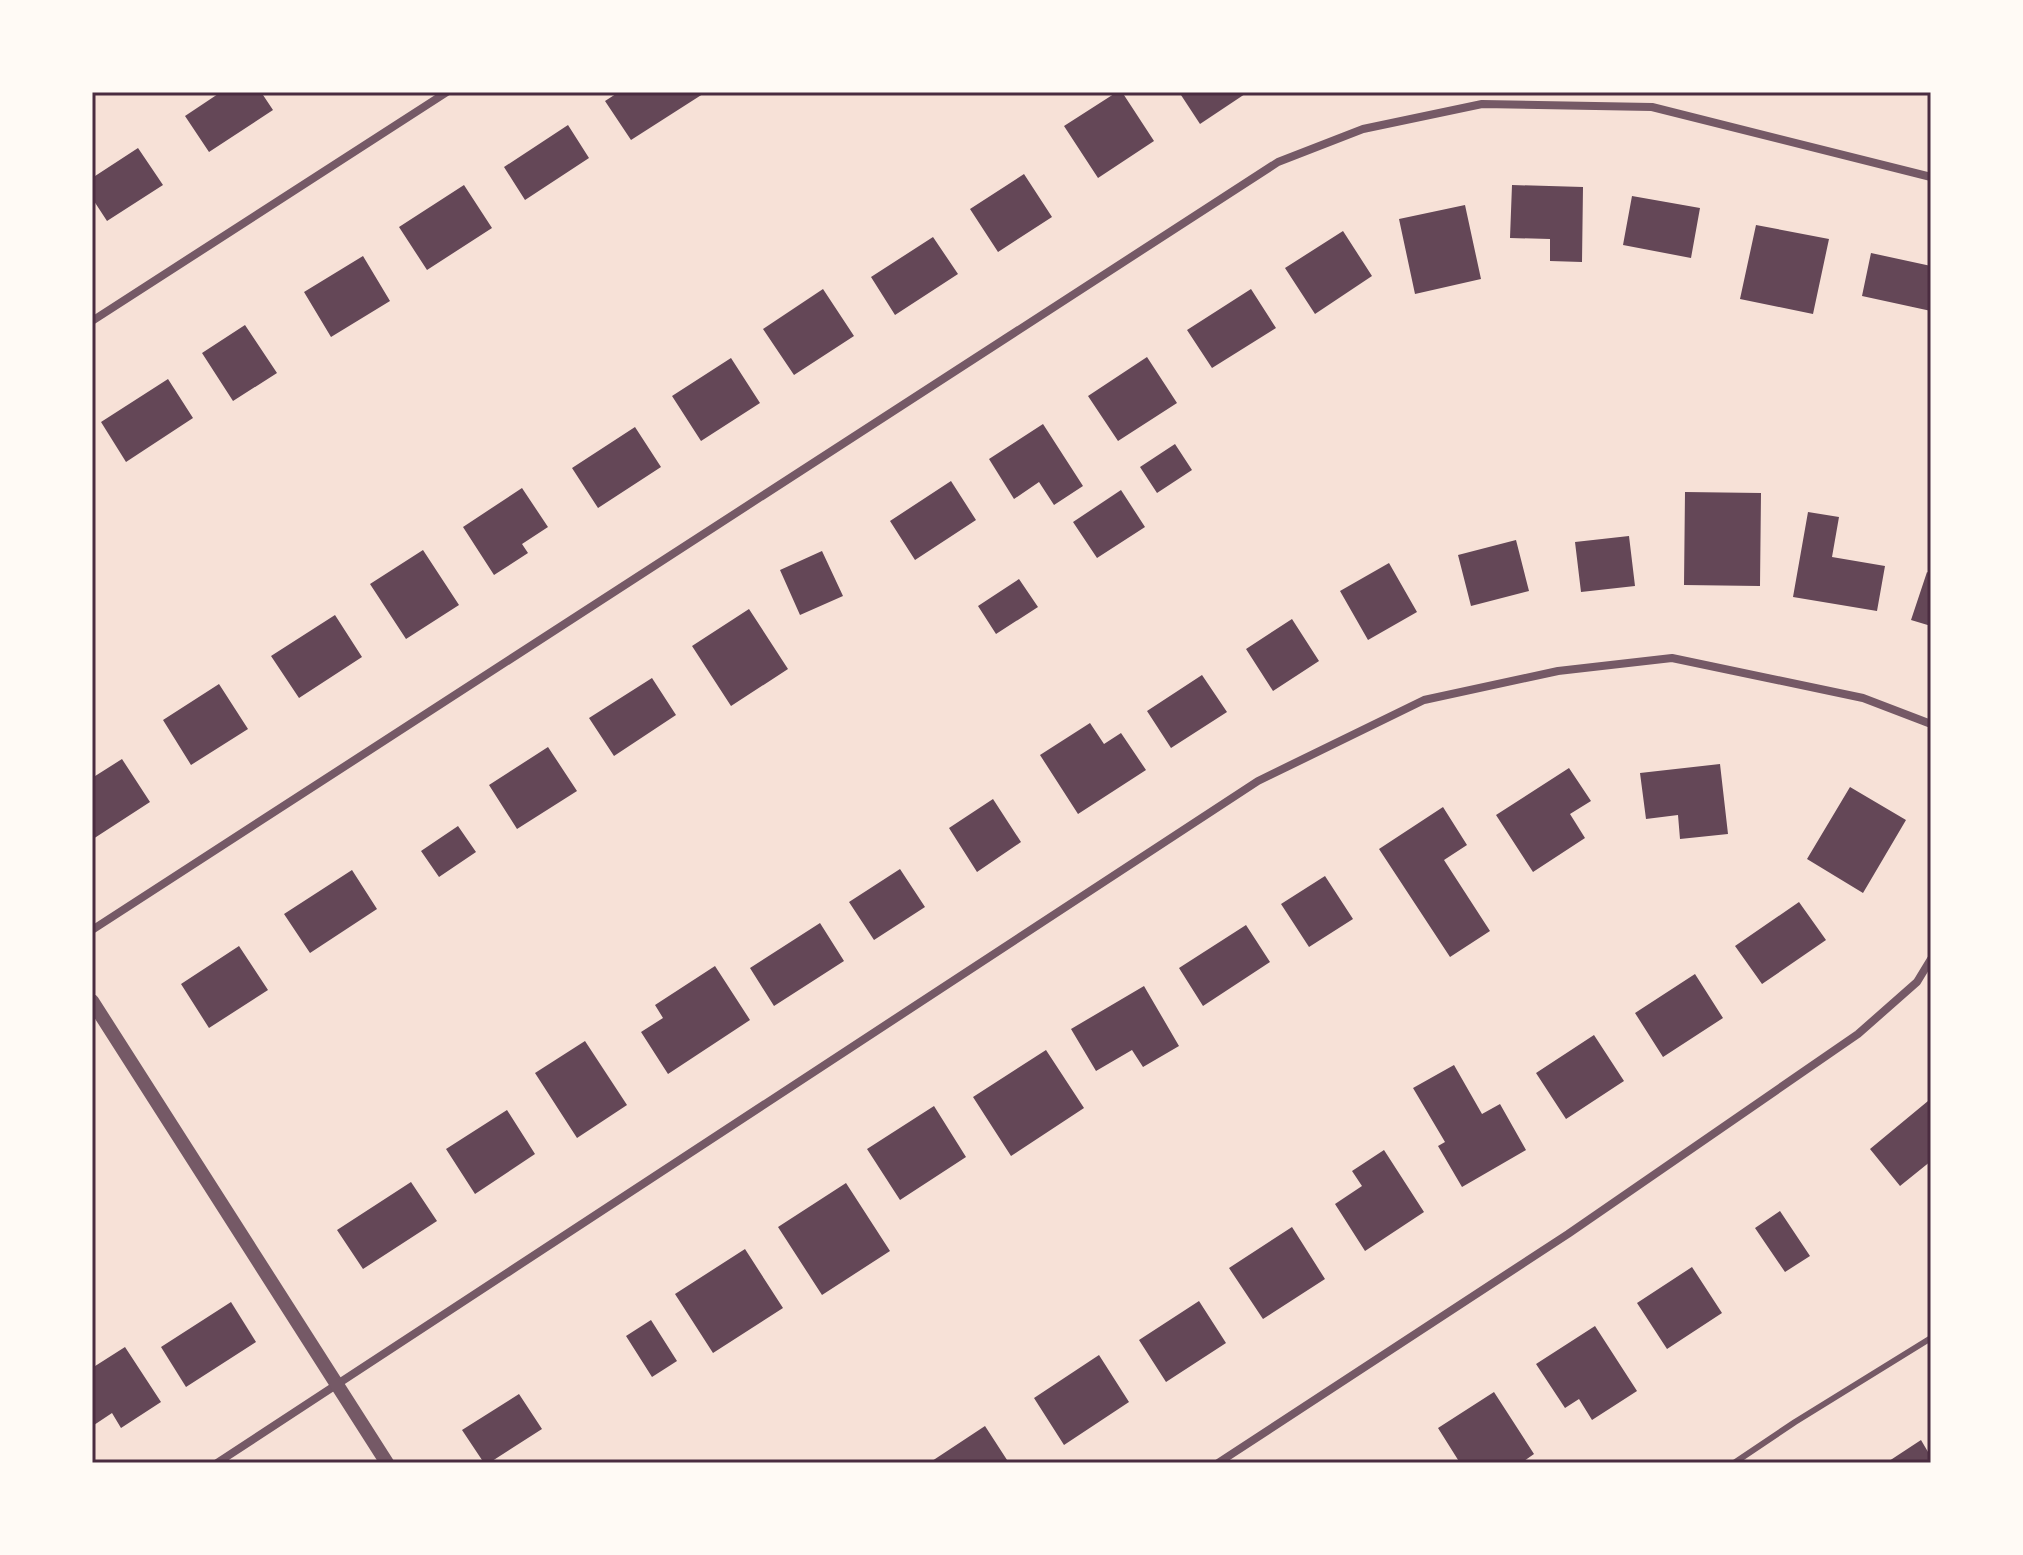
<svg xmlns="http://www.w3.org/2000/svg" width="2023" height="1555" viewBox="0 0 2023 1555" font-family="Lora,serif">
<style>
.building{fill:#644757}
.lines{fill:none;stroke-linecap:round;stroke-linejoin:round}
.service{stroke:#755966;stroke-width:6}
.minor{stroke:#755966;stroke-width:8}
.tertiary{stroke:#755966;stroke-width:14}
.neatline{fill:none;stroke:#4a2c40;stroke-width:3}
</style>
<rect width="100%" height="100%" fill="#f7e1d7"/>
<!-- building -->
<path class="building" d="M 221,92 L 261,92 L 273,110 L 209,152 L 185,116 Z
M 619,92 L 706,92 L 631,140 L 605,101 Z
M 1117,92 L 1122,92 L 1154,141 L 1098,178 L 1064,126 Z
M 1179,92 L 1248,92 L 1200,124 Z
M 568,125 L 589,158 L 525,200 L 504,167 Z
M 138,148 L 163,185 L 107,221 L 92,198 L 92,178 Z
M 1024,174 L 1052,217 L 998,252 L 970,209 Z
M 464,185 L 492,228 L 427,270 L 399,227 Z
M 1512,185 L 1583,187 L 1582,262 L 1550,261 L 1550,239 L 1510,238 Z
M 1632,196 L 1700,208 L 1691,258 L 1623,245 Z
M 1465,205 L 1481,279 L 1415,294 L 1399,219 Z
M 1756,225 L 1829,239 L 1813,314 L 1740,299 Z
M 1343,231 L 1372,276 L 1315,314 L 1285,268 Z
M 933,237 L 958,274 L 895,315 L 871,277 Z
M 1871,253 L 1931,266 L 1931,311 L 1862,296 Z
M 363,256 L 390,301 L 331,337 L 304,292 Z
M 823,289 L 854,336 L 794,375 L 763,329 Z
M 1251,289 L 1276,328 L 1212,368 L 1187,330 Z
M 245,325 L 277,373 L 233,401 L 202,353 Z
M 1147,357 L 1177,403 L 1118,441 L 1088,396 Z
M 731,358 L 760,403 L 701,441 L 672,396 Z
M 168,379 L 193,418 L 126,462 L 101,422 Z
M 1043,424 L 1083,486 L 1054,505 L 1039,482 L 1014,499 L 989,459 Z
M 635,427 L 661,467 L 598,508 L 572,468 Z
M 1175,444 L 1192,470 L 1157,493 L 1140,467 Z
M 951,481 L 976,520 L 915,560 L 890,521 Z
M 522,488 L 548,527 L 522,544 L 528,553 L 494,575 L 463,527 Z
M 1121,490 L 1145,527 L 1097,558 L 1073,522 Z
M 1685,492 L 1761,493 L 1760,586 L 1684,585 Z
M 1808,512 L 1839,517 L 1832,557 L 1885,566 L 1877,611 L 1793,597 Z
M 1629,536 L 1635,586 L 1581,592 L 1575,542 Z
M 1516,540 L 1529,591 L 1471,606 L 1458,555 Z
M 423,550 L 459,605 L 406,639 L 370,584 Z
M 822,551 L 843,596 L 800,615 L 780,570 Z
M 1389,563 L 1417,612 L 1368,640 L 1340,591 Z
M 1927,572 L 1931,574 L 1931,626 L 1911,620 Z
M 1019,579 L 1038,607 L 996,634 L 978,606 Z
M 749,609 L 788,669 L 731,706 L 692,646 Z
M 335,615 L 362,657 L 299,698 L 271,656 Z
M 1292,619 L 1319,661 L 1273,691 L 1246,649 Z
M 1202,675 L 1227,712 L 1171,748 L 1147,711 Z
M 652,678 L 676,715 L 614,756 L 589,718 Z
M 219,684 L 248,729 L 191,765 L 163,720 Z
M 1090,723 L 1104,744 L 1121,733 L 1146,770 L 1078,814 L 1040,755 Z
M 548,747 L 577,791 L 517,829 L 489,785 Z
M 122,759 L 150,802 L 93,839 L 92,778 Z
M 1720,764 L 1728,834 L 1680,839 L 1678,815 L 1646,819 L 1640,773 Z
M 1569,768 L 1591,801 L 1570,814 L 1585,838 L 1533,872 L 1496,815 Z
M 1850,787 L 1906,820 L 1863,893 L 1807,859 Z
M 993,799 L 1021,842 L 977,872 L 949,828 Z
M 1443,807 L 1467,845 L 1444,860 L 1490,931 L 1450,957 L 1379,849 Z
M 458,826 L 476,852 L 439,877 L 421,851 Z
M 900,869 L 925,907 L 874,940 L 849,902 Z
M 352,870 L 377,909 L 310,953 L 284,914 Z
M 1325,876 L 1353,919 L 1309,947 L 1281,904 Z
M 1799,902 L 1826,940 L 1762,984 L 1735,946 Z
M 820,923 L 844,961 L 774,1006 L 750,968 Z
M 1246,925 L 1270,962 L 1203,1006 L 1179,968 Z
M 239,946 L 268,990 L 209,1028 L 181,984 Z
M 715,966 L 750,1020 L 668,1074 L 641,1032 L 663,1018 L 655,1005 Z
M 1695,974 L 1723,1018 L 1663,1057 L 1635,1013 Z
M 1144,986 L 1179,1046 L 1143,1067 L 1132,1050 L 1096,1071 L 1071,1029 Z
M 1594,1035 L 1624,1081 L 1566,1119 L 1536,1073 Z
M 585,1041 L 627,1105 L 577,1138 L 535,1073 Z
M 1046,1050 L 1084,1108 L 1011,1156 L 973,1097 Z
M 1454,1065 L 1482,1114 L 1500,1104 L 1526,1150 L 1462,1187 L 1438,1146 L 1445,1142 L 1413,1088 Z
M 1928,1101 L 1931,1105 L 1931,1161 L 1900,1186 L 1870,1149 Z
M 934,1106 L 966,1157 L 900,1200 L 867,1149 Z
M 507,1110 L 535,1154 L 475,1194 L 446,1149 Z
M 1384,1150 L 1424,1212 L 1365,1251 L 1335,1204 L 1362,1186 L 1352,1171 Z
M 411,1182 L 437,1221 L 363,1269 L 337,1230 Z
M 846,1183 L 890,1251 L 822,1295 L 778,1227 Z
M 1780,1211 L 1810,1256 L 1785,1272 L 1755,1228 Z
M 1292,1227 L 1325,1279 L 1263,1319 L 1229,1268 Z
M 745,1249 L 783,1308 L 713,1353 L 675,1294 Z
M 1692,1267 L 1722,1313 L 1667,1349 L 1637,1303 Z
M 1199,1301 L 1226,1343 L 1166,1382 L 1139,1340 Z
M 231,1302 L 256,1342 L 186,1387 L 161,1347 Z
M 651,1320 L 677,1361 L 652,1377 L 626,1336 Z
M 1595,1326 L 1637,1391 L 1592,1420 L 1579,1399 L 1565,1408 L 1536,1364 Z
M 125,1347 L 161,1402 L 121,1428 L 112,1413 L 94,1425 L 92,1421 L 92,1368 Z
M 1099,1355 L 1129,1402 L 1064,1445 L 1034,1398 Z
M 1494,1392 L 1534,1454 L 1521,1463 L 1460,1463 L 1438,1428 Z
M 519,1394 L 542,1429 L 489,1463 L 484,1463 L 462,1430 Z
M 985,1426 L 1009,1463 L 934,1463 L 932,1461 Z
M 1921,1440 L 1931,1457 L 1931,1463 L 1886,1463 Z"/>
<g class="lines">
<!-- service -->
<path class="service" d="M 1734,1463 L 1795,1422 L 1931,1338"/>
<!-- minor -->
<path class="minor" d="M 92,321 L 447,92
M 92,930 L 1278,162 L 1363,129 L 1482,104 L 1652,107 L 1931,177
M 217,1463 L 1258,781 L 1424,700 L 1558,671 L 1672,658 L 1863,698 L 1931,724
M 1218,1463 L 1568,1234 L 1858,1034 L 1917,982 L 1931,959"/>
<!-- tertiary -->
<path class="tertiary" d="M 92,1001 L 387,1463"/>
</g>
<!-- border -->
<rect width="2023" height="1555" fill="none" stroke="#fffaf5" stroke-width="188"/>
<rect x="94" y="94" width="1835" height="1367" class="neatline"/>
</svg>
